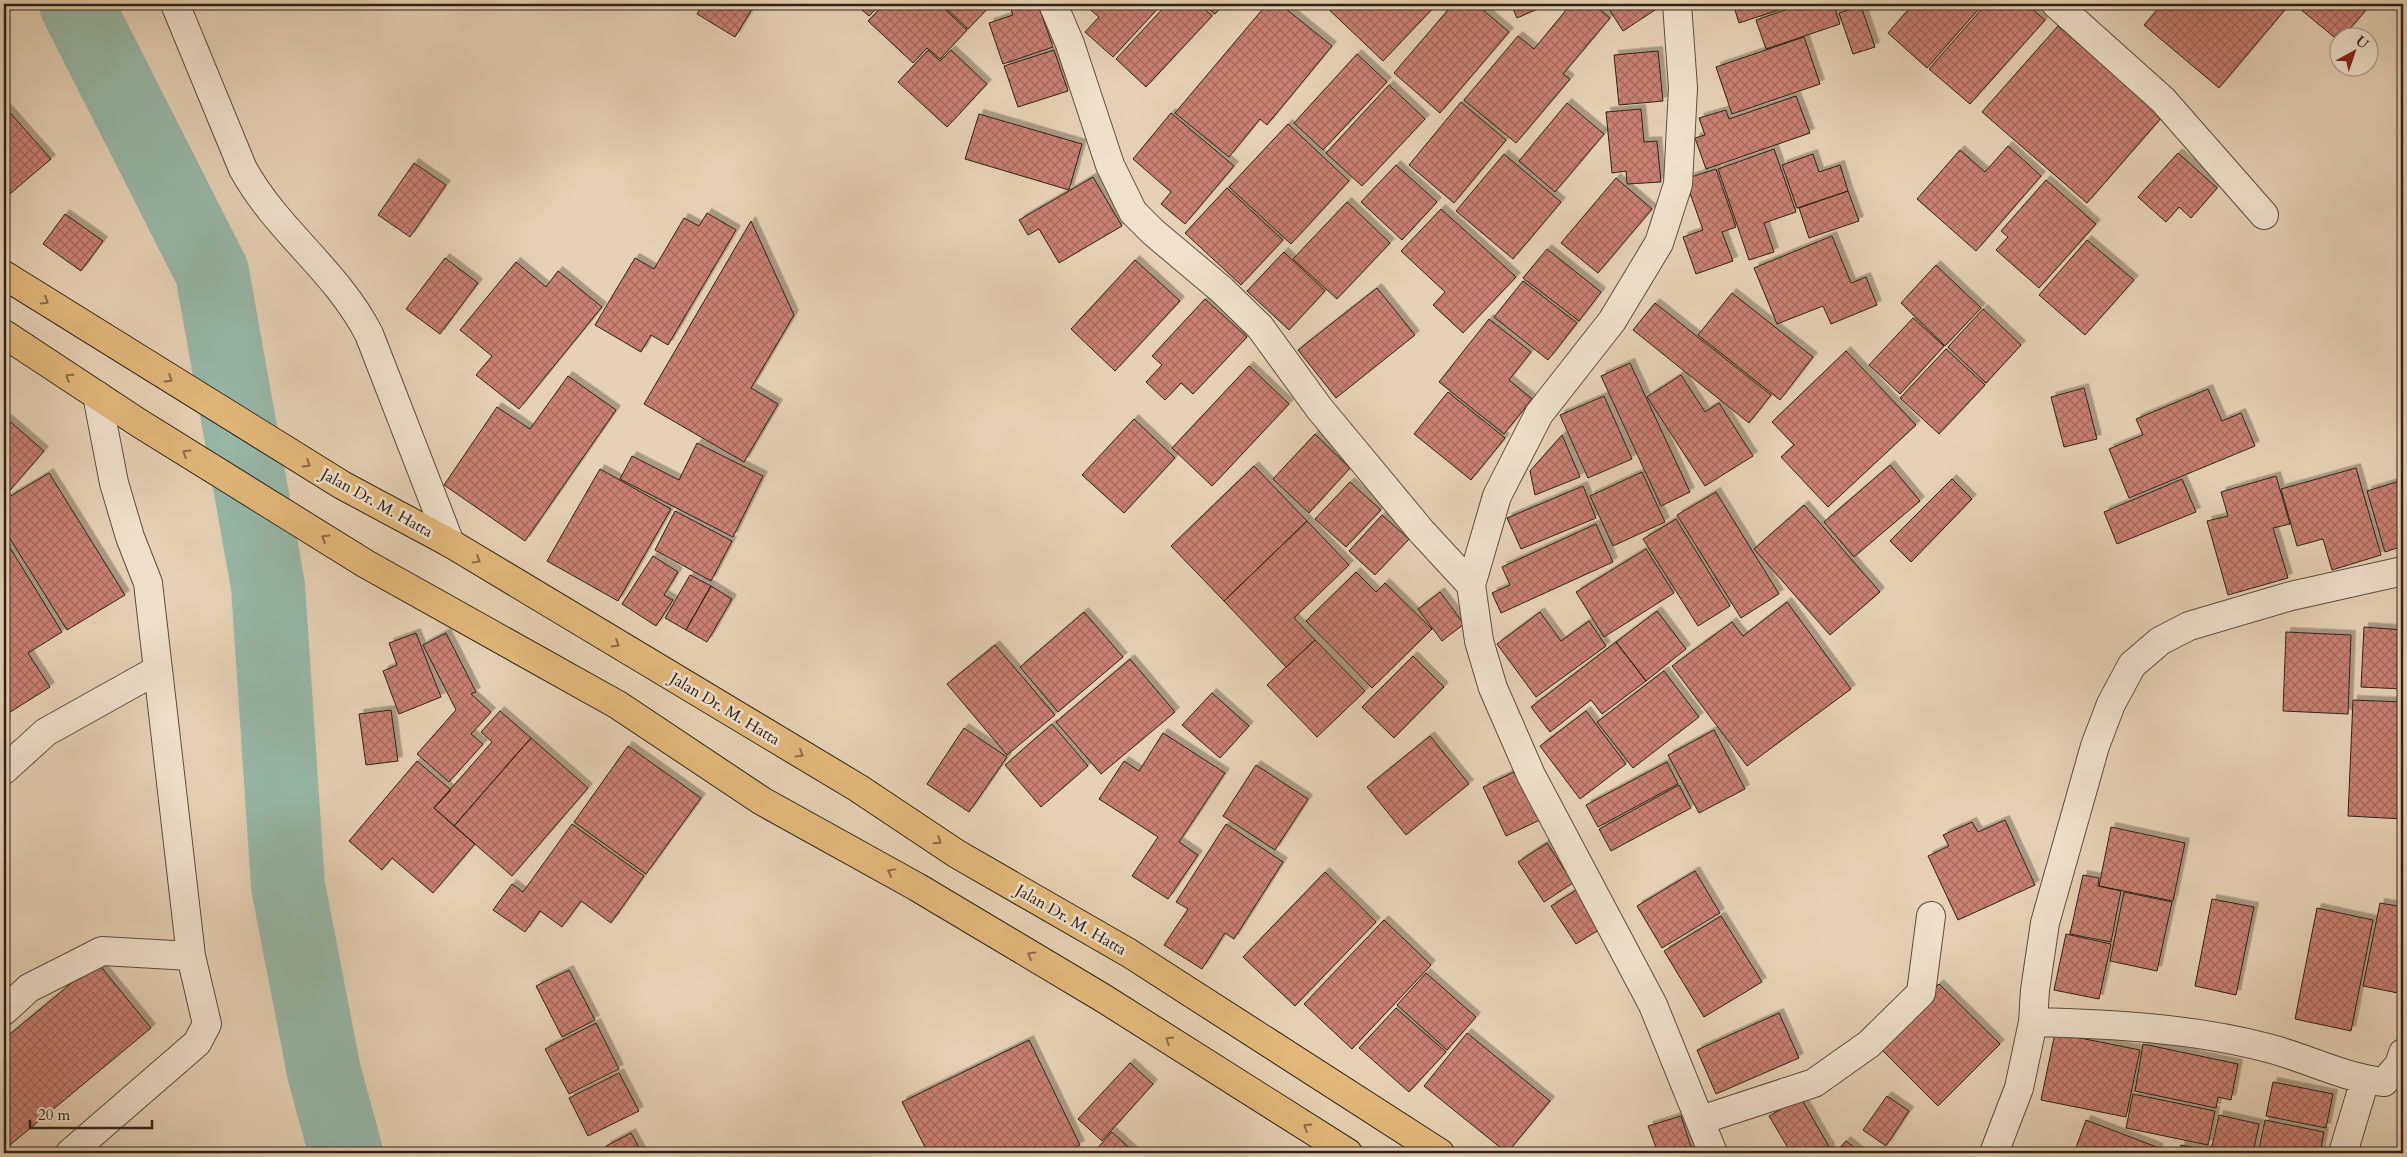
<svg xmlns="http://www.w3.org/2000/svg" width="2407" height="1157" viewBox="0 0 2407 1157" font-family="Cardo,serif">
<style>
.lines{fill:none;stroke-linecap:round;stroke-linejoin:round}
.river{stroke:#97b8a9;stroke-width:74}
.building{fill:url(#building-cross-hatch);stroke:#2d2319;filter:url(#shadow)}
.minor-casing{stroke:#5b4e40;stroke-width:30}
.major-casing{stroke:#2d2319;stroke-width:30}
.minor{stroke:#efe1ce;stroke-width:28}
.major{stroke:#e3b87a;stroke-width:28}
.oneway{stroke:#886e4a}
.labels{text-anchor:middle;dominant-baseline:central;stroke-width:5;stroke-linejoin:round;paint-order:stroke}
.street-label{font-size:16px;fill:#2d2319;stroke:#efe1ce}
</style>
<defs>
<pattern id="building-cross-hatch" width="8" height="8" patternUnits="userSpaceOnUse" patternTransform="scale(1.25)"><rect width="8" height="8" fill="#ca8071"/><path d="M0 0l8 8M0 8l8-8" fill="none" stroke="#a4685c"/></pattern>
<filter id="shadow"><feDropShadow dx="4.5" dy="-4.5" stdDeviation="0" flood-color="#0004"/></filter>
</defs>
<rect width="100%" height="100%" fill="#e6d1b4"/>
<filter id="stains"><feTurbulence type="fractalNoise" baseFrequency=".004" numOctaves="4"/><feColorMatrix values="0 0 0 0 .2 0 0 0 0 .09 0 0 0 0 .02 0 0 0 .5 -.17"/></filter>
<radialGradient id="worn" r=".72"><stop offset=".6" stop-color="#630" stop-opacity="0"/><stop offset="1" stop-color="#630" stop-opacity=".3"/></radialGradient>
<g class="lines">
<!-- river -->
<path class="river" d="M 76,4 L 212,272 L 268,586 L 288,886 L 324,1072 L 346,1153"/>
</g>
<!-- building -->
<path class="building" d="M 703,4 L 755,4 L 735,37 L 697,14 Z
M 855,4 L 881,4 L 869,16 Z
M 884,4 L 939,4 L 967,30 L 940,59 L 927,48 L 913,63 L 868,21 Z
M 941,4 L 992,4 L 968,29 Z
M 1009,4 L 1038,4 L 1053,47 L 1003,64 L 989,23 L 1013,15 Z
M 1089,4 L 1162,4 L 1113,57 L 1085,32 L 1099,17 L 1086,6 Z
M 1167,4 L 1199,4 L 1212,16 L 1146,87 L 1116,59 Z
M 1204,4 L 1224,4 L 1215,14 Z
M 1267,4 L 1280,4 L 1332,46 L 1267,125 L 1260,119 L 1229,157 L 1175,113 Z
M 1323,4 L 1437,4 L 1383,61 Z
M 1453,4 L 1476,4 L 1509,32 L 1440,113 L 1394,73 Z
M 1511,4 L 1549,4 L 1517,18 Z
M 1571,4 L 1593,4 L 1610,18 L 1563,74 L 1570,79 L 1516,143 L 1464,100 L 1518,36 L 1534,49 Z
M 1617,4 L 1664,4 L 1623,31 L 1609,9 Z
M 1733,4 L 1794,4 L 1794,5 L 1739,23 Z
M 1803,4 L 1833,4 L 1840,24 L 1766,49 L 1756,20 Z
M 1913,4 L 1983,4 L 1927,68 L 1888,33 Z
M 1986,4 L 2026,4 L 2045,20 L 1970,104 L 1929,69 Z
M 2162,4 L 2285,4 L 2288,6 L 2219,88 L 2144,25 Z
M 2294,4 L 2371,4 L 2342,38 L 2340,38 L 2339,41 Z
M 1861,6 L 1875,47 L 1853,54 L 1839,13 Z
M 2058,26 L 2162,117 L 2087,203 L 1982,112 Z
M 1804,37 L 1820,84 L 1732,114 L 1716,67 Z
M 928,50 L 940,61 L 951,50 L 987,84 L 947,127 L 898,82 Z
M 1054,50 L 1068,91 L 1018,107 L 1004,66 Z
M 1658,51 L 1663,101 L 1619,105 L 1614,55 Z
M 1357,54 L 1387,82 L 1323,150 L 1294,123 Z
M 1389,85 L 1425,119 L 1362,186 L 1326,153 Z
M 1796,96 L 1810,133 L 1706,169 L 1695,138 L 1705,135 L 1699,118 L 1726,110 L 1729,119 Z
M 1461,102 L 1506,140 L 1454,203 L 1409,165 Z
M 1567,103 L 1604,134 L 1555,192 L 1519,161 Z
M 4,106 L 51,159 L 5,198 L 4,197 Z
M 1641,109 L 1644,142 L 1657,141 L 1661,182 L 1627,184 L 1626,171 L 1612,173 L 1606,112 Z
M 1171,113 L 1234,166 L 1185,224 L 1161,204 L 1171,192 L 1133,159 Z
M 979,114 L 1082,144 L 1069,190 L 965,159 Z
M 1288,124 L 1349,181 L 1291,244 L 1229,187 Z
M 2008,146 L 2041,176 L 1976,251 L 1917,199 L 1960,150 L 1985,172 Z
M 1774,149 L 1796,212 L 1764,223 L 1774,252 L 1749,260 L 1718,169 Z
M 2178,153 L 2217,188 L 2191,218 L 2179,207 L 2166,222 L 2138,197 Z
M 1504,154 L 1561,202 L 1513,259 L 1456,211 Z
M 1813,154 L 1819,172 L 1840,165 L 1848,191 L 1797,208 L 1782,165 Z
M 414,163 L 446,185 L 410,237 L 378,215 Z
M 1396,165 L 1437,202 L 1402,240 L 1361,202 Z
M 1716,169 L 1736,227 L 1722,232 L 1733,261 L 1696,274 L 1683,237 L 1703,230 L 1685,179 Z
M 1093,177 L 1122,226 L 1059,263 L 1039,229 L 1028,235 L 1019,220 Z
M 1616,178 L 1652,209 L 1598,273 L 1561,243 Z
M 2046,180 L 2096,224 L 2039,288 L 1996,250 L 2008,237 L 2001,231 Z
M 1227,188 L 1283,240 L 1241,285 L 1185,233 Z
M 1848,191 L 1859,221 L 1809,238 L 1799,208 Z
M 1347,202 L 1390,243 L 1337,299 L 1293,259 Z
M 1441,209 L 1516,277 L 1463,333 L 1433,305 L 1445,292 L 1401,251 Z
M 707,213 L 736,230 L 668,345 L 651,335 L 641,352 L 595,325 L 635,258 L 654,269 L 684,218 L 699,226 Z
M 65,214 L 103,241 L 81,271 L 43,244 Z
M 751,221 L 794,315 L 751,388 L 778,404 L 744,462 L 644,404 Z
M 1832,236 L 1851,283 L 1866,277 L 1877,305 L 1831,324 L 1823,306 L 1777,324 L 1754,268 Z
M 2087,240 L 2134,280 L 2085,335 L 2039,295 Z
M 1547,249 L 1601,292 L 1579,321 L 1523,278 Z
M 1284,252 L 1325,291 L 1289,330 L 1247,291 Z
M 445,258 L 478,283 L 440,334 L 406,309 Z
M 1135,260 L 1180,301 L 1115,371 L 1071,329 Z
M 516,262 L 546,287 L 558,271 L 602,307 L 519,409 L 476,375 L 492,356 L 460,330 Z
M 1936,265 L 1981,308 L 1945,346 L 1901,303 Z
M 1523,281 L 1577,323 L 1548,360 L 1494,317 Z
M 1377,288 L 1415,335 L 1336,398 L 1298,350 Z
M 1732,293 L 1813,357 L 1780,400 L 1698,335 Z
M 1205,299 L 1247,337 L 1193,394 L 1181,383 L 1165,400 L 1146,382 L 1162,365 L 1152,356 Z
M 1655,303 L 1771,395 L 1749,423 L 1633,330 Z
M 1983,309 L 2021,345 L 1986,383 L 1948,347 Z
M 1913,318 L 1944,346 L 1900,394 L 1869,365 Z
M 1489,319 L 1531,352 L 1509,380 L 1532,399 L 1504,434 L 1439,382 Z
M 1946,349 L 1985,385 L 1939,434 L 1900,398 Z
M 1846,351 L 1916,425 L 1828,507 L 1781,457 L 1794,445 L 1772,422 Z
M 1630,363 L 1690,492 L 1661,506 L 1601,376 Z
M 1249,366 L 1289,404 L 1212,486 L 1172,448 Z
M 1681,375 L 1705,412 L 1719,403 L 1753,456 L 1705,486 L 1647,397 Z
M 568,376 L 616,410 L 525,541 L 444,485 L 497,407 L 530,429 Z
M 2084,388 L 2097,439 L 2064,447 L 2051,397 Z
M 2208,389 L 2222,421 L 2241,413 L 2255,446 L 2129,498 L 2109,449 L 2143,435 L 2136,419 Z
M 1448,392 L 1505,438 L 1471,480 L 1414,434 Z
M 1604,396 L 1632,459 L 1588,478 L 1560,415 Z
M 7,419 L 44,451 L 5,496 L 4,423 Z
M 1134,419 L 1175,458 L 1124,513 L 1082,475 Z
M 1315,434 L 1350,468 L 1309,513 L 1273,479 Z
M 1562,435 L 1580,477 L 1535,495 L 1530,471 Z
M 697,443 L 763,476 L 733,537 L 620,479 L 632,456 L 679,480 Z
M 1890,465 L 1920,501 L 1854,557 L 1824,522 Z
M 1254,466 L 1307,521 L 1224,601 L 1171,546 Z
M 2356,468 L 2381,555 L 2332,570 L 2323,539 L 2297,546 L 2281,489 Z
M 600,469 L 671,509 L 618,601 L 547,561 Z
M 1642,472 L 1665,522 L 1613,546 L 1590,496 Z
M 49,473 L 125,595 L 67,630 L 4,529 L 4,500 Z
M 2276,476 L 2290,524 L 2273,528 L 2288,578 L 2228,595 L 2207,521 L 2228,516 L 2221,492 Z
M 1952,479 L 1972,499 L 1911,562 L 1890,541 Z
M 2182,479 L 2196,512 L 2117,544 L 2104,512 Z
M 2403,480 L 2403,546 L 2385,552 L 2367,491 Z
M 1350,482 L 1381,510 L 1346,547 L 1315,519 Z
M 1583,486 L 1596,518 L 1521,549 L 1507,518 Z
M 1716,492 L 1779,594 L 1741,618 L 1677,515 Z
M 1804,505 L 1880,592 L 1830,635 L 1754,549 Z
M 675,511 L 732,541 L 711,581 L 655,550 Z
M 1382,515 L 1409,539 L 1375,575 L 1349,551 Z
M 1676,519 L 1730,606 L 1698,626 L 1643,539 Z
M 1307,521 L 1349,565 L 1294,618 L 1315,640 L 1286,667 L 1224,601 Z
M 1596,524 L 1613,562 L 1501,613 L 1492,593 L 1510,585 L 1502,567 Z
M 4,538 L 62,632 L 28,653 L 50,687 L 4,716 Z
M 1646,549 L 1674,593 L 1604,637 L 1576,592 Z
M 653,556 L 678,572 L 664,595 L 673,600 L 656,626 L 622,604 Z
M 1356,572 L 1376,592 L 1385,583 L 1432,629 L 1372,688 L 1306,621 Z
M 690,575 L 711,586 L 686,630 L 665,618 Z
M 711,586 L 732,599 L 707,642 L 686,630 Z
M 1440,592 L 1464,624 L 1442,641 L 1418,609 Z
M 1787,602 L 1851,689 L 1747,766 L 1672,666 L 1732,622 L 1743,636 Z
M 1657,611 L 1686,649 L 1646,681 L 1616,642 Z
M 1084,612 L 1123,657 L 1058,712 L 1020,667 Z
M 1540,612 L 1561,641 L 1589,621 L 1606,646 L 1536,697 L 1497,644 Z
M 2364,627 L 2403,630 L 2403,689 L 2361,687 Z
M 2286,632 L 2351,635 L 2348,714 L 2283,711 Z
M 416,633 L 441,697 L 399,714 L 383,671 L 397,665 L 389,643 Z
M 446,633 L 476,692 L 471,694 L 491,712 L 471,734 L 483,744 L 449,782 L 417,754 L 456,710 L 423,645 Z
M 1315,640 L 1365,691 L 1317,737 L 1267,685 Z
M 1616,642 L 1646,681 L 1602,714 L 1591,700 L 1550,732 L 1531,707 Z
M 995,645 L 1055,715 L 1007,755 L 947,684 Z
M 1413,656 L 1444,687 L 1394,738 L 1362,707 Z
M 1130,659 L 1175,712 L 1101,774 L 1056,722 Z
M 1664,671 L 1699,717 L 1633,768 L 1597,722 Z
M 1212,693 L 1249,726 L 1220,758 L 1182,725 Z
M 2353,700 L 2403,702 L 2403,819 L 2348,816 Z
M 391,710 L 398,761 L 366,765 L 359,714 Z
M 500,711 L 531,738 L 454,826 L 434,808 L 492,742 L 481,732 Z
M 1586,711 L 1626,764 L 1580,799 L 1540,746 Z
M 1052,724 L 1088,766 L 1041,807 L 1005,765 Z
M 964,728 L 1007,757 L 969,812 L 927,784 Z
M 1714,730 L 1745,789 L 1699,813 L 1668,755 Z
M 1163,733 L 1225,773 L 1179,842 L 1198,855 L 1168,899 L 1132,876 L 1158,837 L 1099,799 L 1124,761 L 1139,771 Z
M 1430,736 L 1469,784 L 1406,835 L 1367,787 Z
M 531,738 L 588,788 L 512,876 L 454,826 Z
M 628,746 L 701,798 L 646,874 L 574,822 Z
M 417,761 L 451,790 L 434,808 L 475,844 L 433,893 L 392,858 L 382,870 L 349,841 Z
M 1667,762 L 1678,784 L 1598,827 L 1586,805 Z
M 1256,765 L 1308,799 L 1275,850 L 1223,816 Z
M 1518,770 L 1542,819 L 1506,836 L 1483,787 Z
M 1679,785 L 1691,808 L 1611,851 L 1599,829 Z
M 2005,820 L 2035,885 L 1958,920 L 1928,856 L 1949,846 L 1943,835 L 1972,822 L 1978,832 Z
M 572,824 L 644,876 L 611,923 L 581,901 L 562,927 L 540,911 L 525,932 L 493,910 L 512,884 L 523,892 Z
M 1226,824 L 1283,862 L 1234,939 L 1225,933 L 1202,969 L 1164,945 L 1188,909 L 1176,902 Z
M 2111,827 L 2185,843 L 2173,901 L 2099,886 Z
M 1547,843 L 1573,883 L 1544,902 L 1518,862 Z
M 1695,871 L 1720,913 L 1662,948 L 1637,906 Z
M 1325,872 L 1376,922 L 1295,1006 L 1243,957 Z
M 2083,875 L 2099,878 L 2098,886 L 2121,891 L 2111,942 L 2070,934 Z
M 1578,889 L 1602,928 L 1576,944 L 1551,906 Z
M 2124,892 L 2172,902 L 2157,971 L 2110,961 Z
M 2212,899 L 2254,907 L 2236,995 L 2195,986 Z
M 2380,903 L 2403,907 L 2403,994 L 2363,986 Z
M 2317,908 L 2373,920 L 2351,1031 L 2295,1019 Z
M 1721,916 L 1762,982 L 1704,1017 L 1664,951 Z
M 1384,920 L 1431,965 L 1352,1049 L 1304,1004 Z
M 2066,934 L 2111,944 L 2099,999 L 2054,990 Z
M 97,962 L 151,1028 L 4,1150 L 4,1039 Z
M 569,970 L 595,1020 L 562,1037 L 536,986 Z
M 1426,973 L 1476,1017 L 1447,1050 L 1397,1005 Z
M 1939,984 L 2000,1044 L 1938,1106 L 1877,1045 Z
M 1396,1008 L 1446,1052 L 1409,1092 L 1359,1048 Z
M 1779,1013 L 1799,1058 L 1716,1094 L 1697,1050 Z
M 596,1023 L 619,1069 L 569,1094 L 545,1049 Z
M 1467,1033 L 1550,1101 L 1507,1153 L 1424,1086 Z
M 2055,1033 L 2140,1050 L 2126,1117 L 2041,1100 Z
M 1029,1040 L 1080,1145 L 1064,1153 L 928,1153 L 902,1102 Z
M 2143,1044 L 2238,1064 L 2231,1100 L 2218,1097 L 2216,1108 L 2135,1091 Z
M 1130,1063 L 1153,1084 L 1102,1141 L 1078,1119 Z
M 619,1073 L 639,1111 L 588,1136 L 569,1098 Z
M 2273,1082 L 2333,1094 L 2326,1128 L 2266,1116 Z
M 2133,1094 L 2215,1111 L 2208,1145 L 2126,1128 Z
M 1887,1096 L 1909,1111 L 1886,1146 L 1863,1130 Z
M 1801,1098 L 1831,1150 L 1826,1153 L 1791,1153 L 1769,1116 Z
M 2219,1115 L 2259,1124 L 2253,1153 L 2179,1153 L 2181,1145 L 2211,1151 Z
M 1681,1116 L 1693,1153 L 1658,1153 L 1648,1126 Z
M 2086,1120 L 2159,1148 L 2157,1153 L 2074,1153 Z
M 2265,1120 L 2324,1132 L 2320,1153 L 2258,1153 Z
M 1112,1132 L 1135,1153 L 1093,1153 Z
M 631,1133 L 642,1153 L 610,1153 L 606,1146 Z
M 1846,1141 L 1861,1153 L 1835,1153 Z"/>
<g class="lines">
<!-- minor casing -->
<g class="minor-casing">
<path id="minor" d="M 175,4 L 243,169 C 278,232 336,270 369,334 L 450,543
M 1053,4 L 1070,44 L 1110,165 L 1133,212 L 1153,232 L 1222,290 L 1260,327 L 1319,408 L 1422,532 L 1471,585
M 1677,4 L 1683,88 L 1678,184 L 1659,243 L 1612,321 L 1539,414 L 1497,496 L 1471,585 L 1479,641 L 1493,688 L 1531,775 L 1653,1005 L 1713,1153
M 2056,4 L 2163,100 L 2264,215
M 4,770 L 46,732 L 157,670
M 4,1011 L 29,988 L 102,951 L 191,956
M 2033,1022 C 2111,1024 2192,1028 2268,1048 C 2307,1058 2343,1078 2384,1082 L 2399,1065 L 2403,1053
M 1701,1120 L 1814,1083 L 1869,1044 L 1921,993 L 1931,916
M 70,1153 L 197,1043 L 207,1024 L 191,956 L 148,583 L 130,537 L 114,483 L 97,395
M 1994,1153 L 2019,1088 L 2033,1022 L 2035,990 L 2045,923 L 2095,746 L 2111,704 L 2132,665 L 2160,641 L 2189,626 L 2291,596 L 2403,571
M 2343,1153 L 2365,1080"/>
</g>
<!-- major casing -->
<g class="major-casing">
<path id="major" d="M 4,275 L 342,485 L 450,543 L 858,788 L 957,854 L 1129,953 L 1440,1153
M 4,334 L 139,423 L 366,564 L 618,705 L 762,801 L 917,887 L 1103,998 L 1348,1153"/>
</g>
<!-- minor -->
<use href="#minor" class="minor"/>
<!-- major -->
<use href="#major" class="major"/>
</g>
<!-- one-way arrows -->
<defs><path id="oneway-chevron" d="M-2-3.5L2.5 0L-2 3.5" fill="none" stroke-width="1.6" stroke-linecap="round" stroke-linejoin="round" transform="scale(1.25)"/></defs>
<g class="oneway">
<use href="#oneway-chevron" transform="translate(45 301) rotate(32)"/>
<use href="#oneway-chevron" transform="translate(69 377) rotate(-147)"/>
<use href="#oneway-chevron" transform="translate(169 379) rotate(32)"/>
<use href="#oneway-chevron" transform="translate(186 453) rotate(-148)"/>
<use href="#oneway-chevron" transform="translate(307 464) rotate(32)"/>
<use href="#oneway-chevron" transform="translate(325 538) rotate(-148)"/>
<use href="#oneway-chevron" transform="translate(477 560) rotate(31)"/>
<use href="#oneway-chevron" transform="translate(616 644) rotate(31)"/>
<use href="#oneway-chevron" transform="translate(800 754) rotate(31)"/>
<use href="#oneway-chevron" transform="translate(938 841) rotate(33)"/>
<use href="#oneway-chevron" transform="translate(891 872) rotate(-151)"/>
<use href="#oneway-chevron" transform="translate(1031 955) rotate(-149)"/>
<use href="#oneway-chevron" transform="translate(1169 1040) rotate(-148)"/>
<use href="#oneway-chevron" transform="translate(1307 1127) rotate(-148)"/>
</g>
<g class="labels">
<!-- street labels -->
<g class="street-label">
<text transform="translate(377 503) rotate(29)">Jalan Dr. M. Hatta</text>
<text transform="translate(725 709) rotate(31)">Jalan Dr. M. Hatta</text>
<text transform="translate(1071 920) rotate(30)">Jalan Dr. M. Hatta</text>
</g>
</g>
<!-- margin -->
<rect width="2407" height="1157" fill="none" stroke="#e6d1b4" stroke-width="20"/>
<rect x="5" y="5" width="2397" height="1147" fill="none" stroke="#2d2319" stroke-width="2.5"/>
<rect x="10" y="10" width="2387" height="1137" fill="none" stroke="#2d2319"/>
<!-- north arrow -->
<g transform="translate(2354 52) rotate(40)"><circle r="24" fill="#efe1ce" stroke="#a19586"/>
<path d="M0-4L9 19L0 12L-9 19Z" fill="#8f2418"/>
<text y="-8" font-size="14" font-weight="bold" text-anchor="middle" fill="#2d2319">U</text>
</g>
<!-- scale -->
<path d="M30 1120v8h122v-8" fill="none" stroke="#2d2319" stroke-width="2.5"/>
<text x="38" y="1120" font-size="15" fill="#2d2319" stroke="#efe1ce" stroke-width="4" paint-order="stroke">20 m</text>
<rect width="100%" height="100%" filter="url(#stains)"/>
<rect width="100%" height="100%" fill="url(#worn)"/>
</svg>
